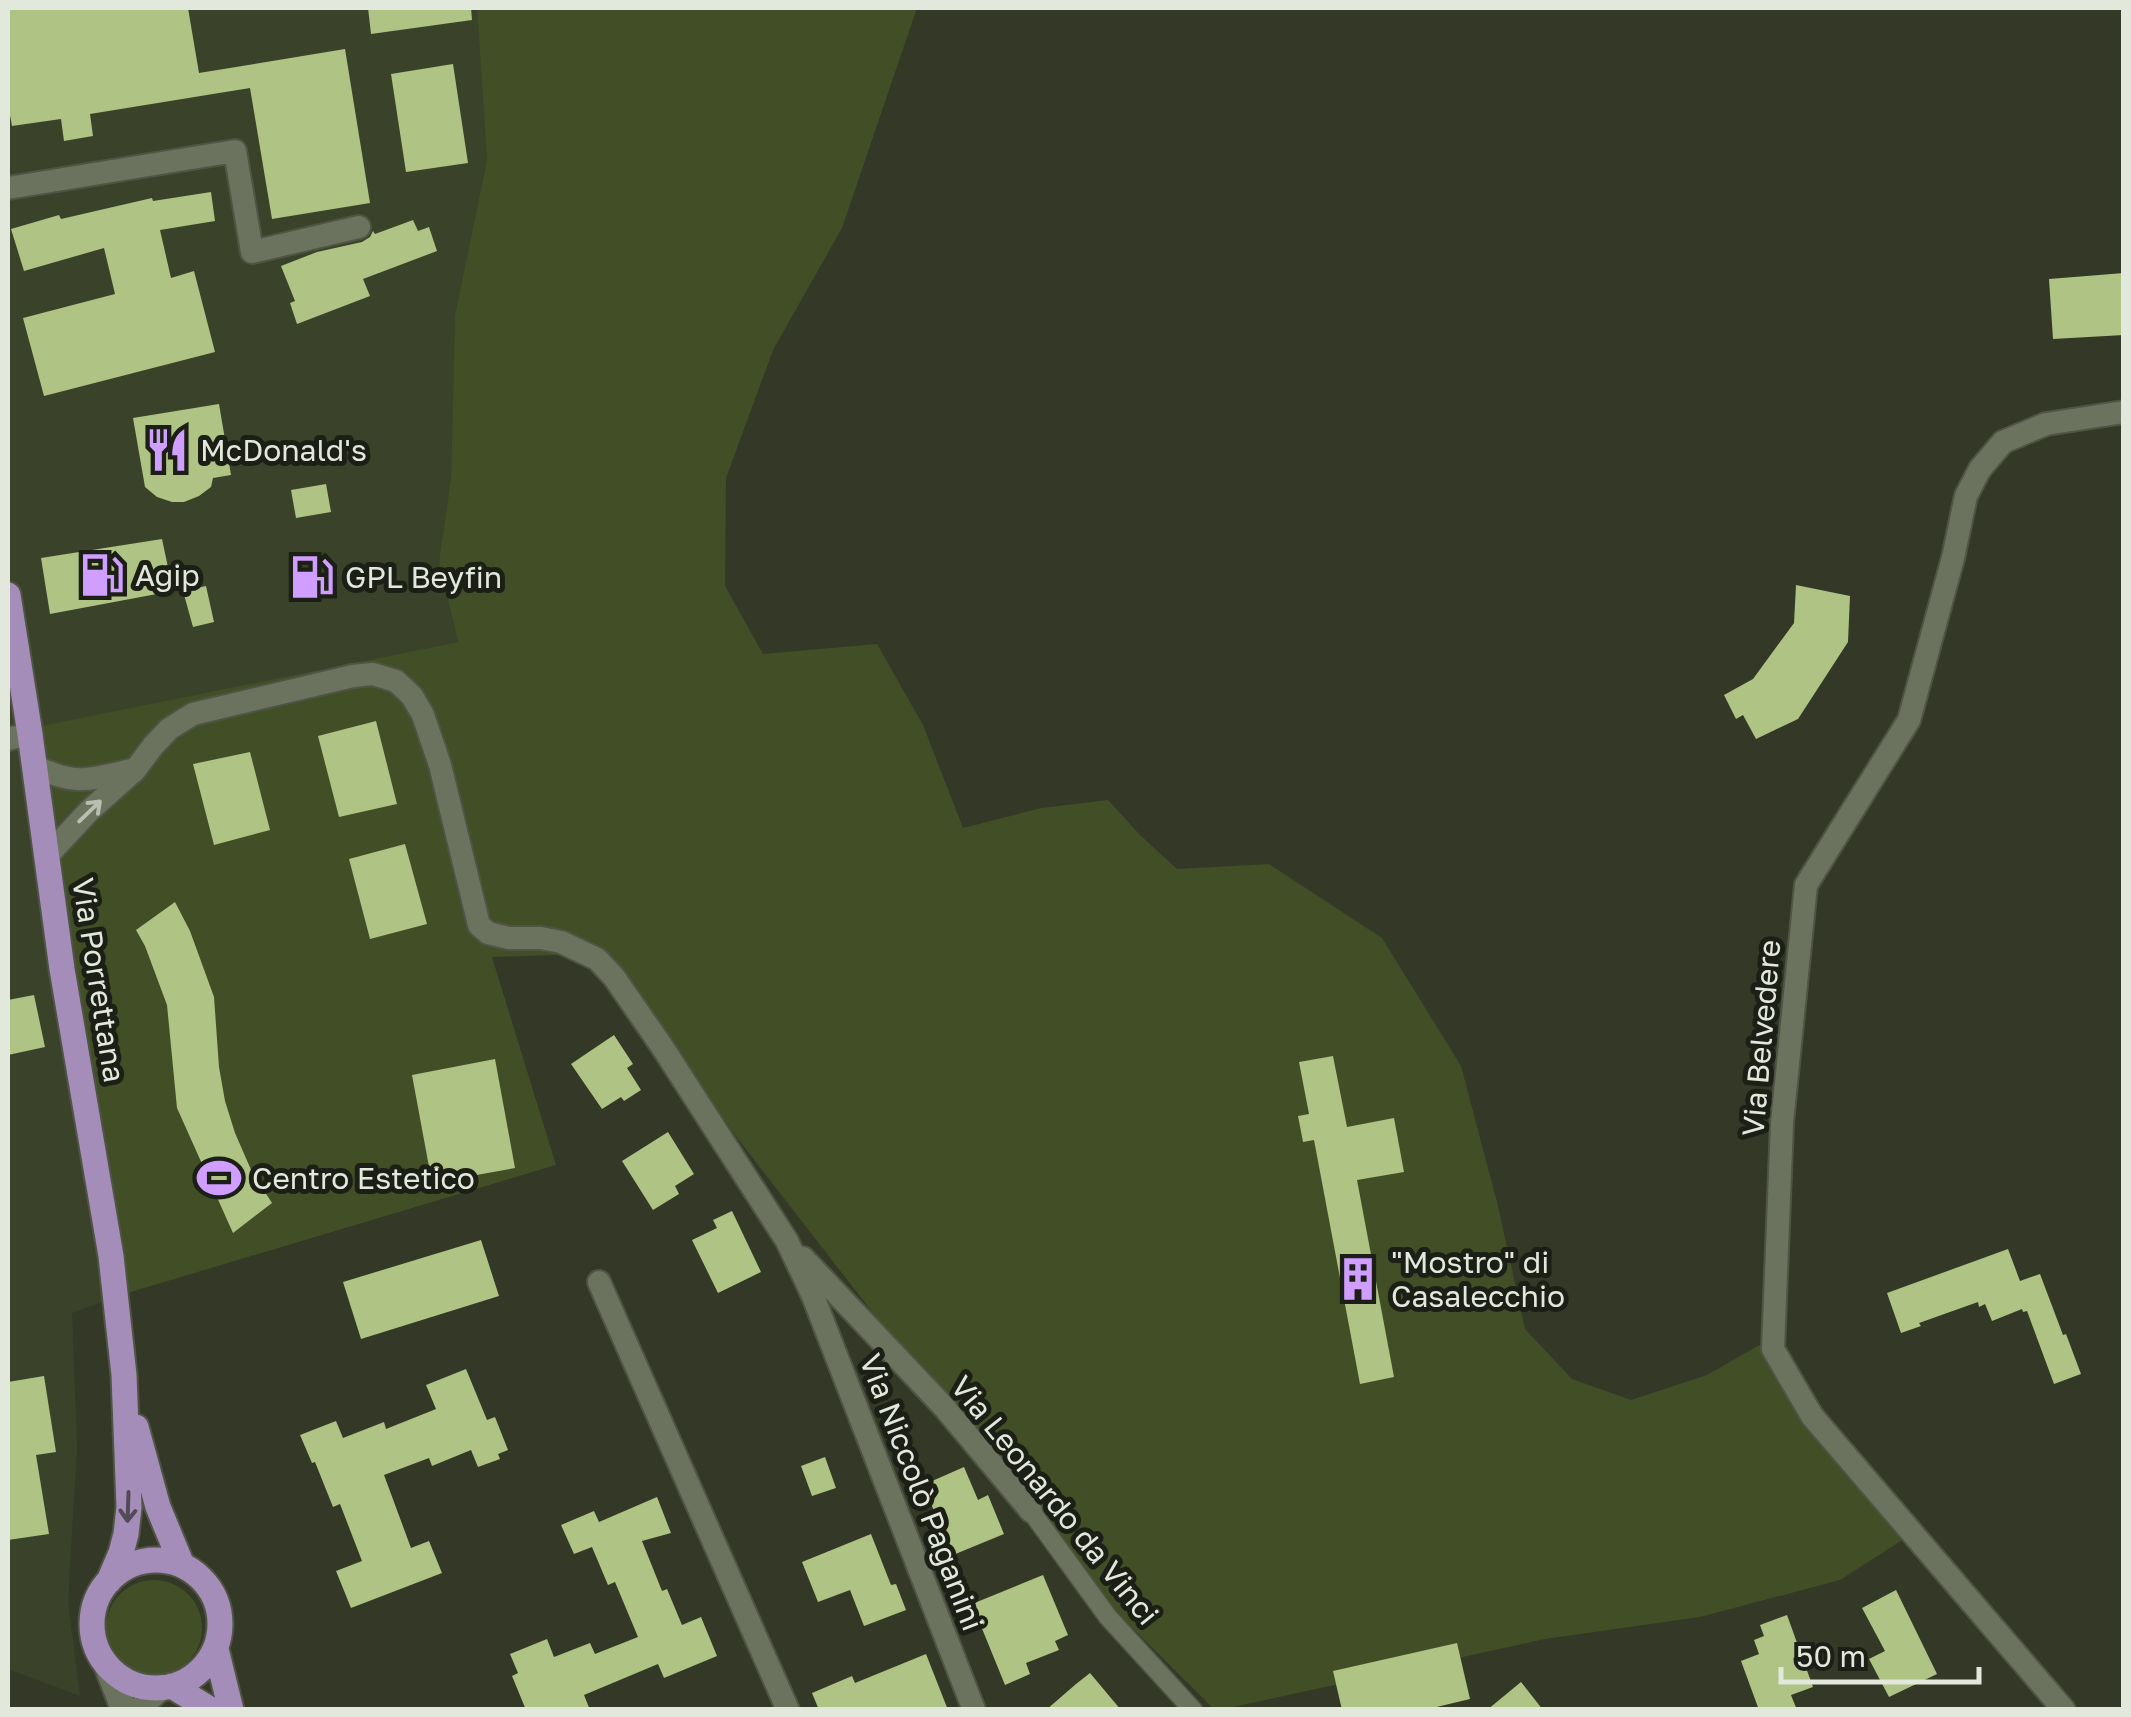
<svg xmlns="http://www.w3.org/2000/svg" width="2131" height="1717" viewBox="0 0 2131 1717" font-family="'Golos Text',sans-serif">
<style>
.built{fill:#3a4329}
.green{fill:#424e26}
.building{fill:#aec384}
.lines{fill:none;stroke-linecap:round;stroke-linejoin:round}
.pedestrian-casing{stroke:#4f5444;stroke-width:21}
.minor-casing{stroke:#4f5444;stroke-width:26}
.secondary-casing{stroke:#4f5444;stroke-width:29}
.primary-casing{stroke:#4f5444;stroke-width:29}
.pedestrian{stroke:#6b735e;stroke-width:18}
.minor{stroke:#6b735e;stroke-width:22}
.secondary{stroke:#6b735e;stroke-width:25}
.primary{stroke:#a48db9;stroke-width:25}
.oneway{stroke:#b9bfb0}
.oneway2{stroke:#524b57}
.labels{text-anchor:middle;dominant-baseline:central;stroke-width:10;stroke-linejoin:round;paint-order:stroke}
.poi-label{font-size:30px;fill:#e3e8dc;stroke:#1c1f16;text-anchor:start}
.street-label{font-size:30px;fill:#e3e8dc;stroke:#1c1f16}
</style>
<rect width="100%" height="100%" fill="#333926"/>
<!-- built -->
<path class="built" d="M 8,8 L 477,8 L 487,160 L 455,315 L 451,478 L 439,562 L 458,642 L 43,727 L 124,1294 L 72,1313 L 77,1447 L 68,1601 L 80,1696 L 8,1669 Z"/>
<!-- green -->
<path class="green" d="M 477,8 L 917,8 L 842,228 L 773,350 L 726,478 L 725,586 L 763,654 L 877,644 L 923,725 L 963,828 L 1041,808 L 1108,800 L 1140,835 L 1177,869 L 1269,864 L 1382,938 L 1461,1066 L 1498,1206 L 1525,1329 L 1572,1379 L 1631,1400 L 1707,1375 L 1770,1339 L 1915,1532 L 1840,1580 L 1700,1617 L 1545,1639 L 1224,1709 L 1214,1709 L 1067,1563 L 738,1139 L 621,973 L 557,955 L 492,957 L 556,1165 L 124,1294 L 58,873 L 42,726 L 458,642 L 439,562 L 451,478 L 455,315 L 487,160 Z
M106 1628a48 48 0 1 1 96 0a48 48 0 1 1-96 0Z"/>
<!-- building -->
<path class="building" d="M 8,8 L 188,8 L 199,73 L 345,49 L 370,203 L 272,219 L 250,88 L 90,114 L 93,136 L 64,141 L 61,119 L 12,126 L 8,104 Z
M 368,8 L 471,8 L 472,20 L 371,34 Z
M 453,64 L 468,163 L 406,172 L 391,74 Z
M 211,192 L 215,221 L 160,230 L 171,278 L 194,271 L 215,352 L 44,396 L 23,318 L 115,294 L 104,248 L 24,271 L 11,229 L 59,215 L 61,219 L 152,198 L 153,201 Z
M 413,220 L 418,231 L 429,227 L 437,251 L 363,279 L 370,296 L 297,324 L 290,303 L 295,301 L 281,266 L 317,252 L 362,242 L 370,237 L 373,231 L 375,234 Z
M 2124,273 L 2124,335 L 2053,339 L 2049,279 Z
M 219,404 L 231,475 L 213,478 L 211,487 L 199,496 L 184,502 L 172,502 L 157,497 L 145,487 L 133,418 Z
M 326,484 L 331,512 L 296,518 L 291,490 Z
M 162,539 L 173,591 L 50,614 L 41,558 Z
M 1796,585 L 1850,596 L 1848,642 L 1798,719 L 1756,739 L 1743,715 L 1736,719 L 1724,695 L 1753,679 L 1794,623 Z
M 206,586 L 214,622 L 193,627 L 183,591 Z
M 376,721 L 397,804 L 339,817 L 318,736 Z
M 250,752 L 270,830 L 214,845 L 193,764 Z
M 405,844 L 427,924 L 370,939 L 349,859 Z
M 175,902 L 190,931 L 214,997 L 219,1067 L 225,1101 L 235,1133 L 252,1172 L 272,1203 L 233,1233 L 177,1108 L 167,1005 L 145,946 L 136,930 Z
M 34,995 L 45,1047 L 8,1055 L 8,1000 Z
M 614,1035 L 633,1064 L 627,1068 L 641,1090 L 624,1101 L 621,1097 L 602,1109 L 571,1064 Z
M 1333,1056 L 1347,1127 L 1394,1118 L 1404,1172 L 1357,1180 L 1394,1377 L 1360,1384 L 1314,1140 L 1303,1142 L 1298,1116 L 1309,1114 L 1299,1062 Z
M 495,1059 L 515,1168 L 432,1183 L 412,1075 Z
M 668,1132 L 694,1174 L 675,1186 L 679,1194 L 653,1210 L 622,1161 Z
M 732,1211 L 761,1272 L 718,1293 L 692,1240 L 717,1228 L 713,1220 Z
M 481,1240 L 499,1296 L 361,1339 L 343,1282 Z
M 2008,1249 L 2020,1281 L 2040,1274 L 2063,1335 L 2066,1334 L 2081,1374 L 2054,1384 L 2027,1311 L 2023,1312 L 2022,1309 L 1992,1321 L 1985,1304 L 1979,1307 L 1978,1302 L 1919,1323 L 1921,1326 L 1901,1333 L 1887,1293 Z
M 466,1369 L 487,1420 L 495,1417 L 508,1450 L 498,1454 L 500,1459 L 478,1467 L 471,1450 L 432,1466 L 429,1458 L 384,1475 L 411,1548 L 429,1541 L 442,1573 L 351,1608 L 336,1571 L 362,1561 L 340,1504 L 333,1507 L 315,1462 L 312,1463 L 300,1435 L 336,1421 L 343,1438 L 384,1422 L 386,1429 L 436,1409 L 426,1385 Z
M 44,1376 L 56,1452 L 36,1455 L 49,1534 L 8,1540 L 8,1382 Z
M 825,1457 L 836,1488 L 812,1496 L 801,1466 Z
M 964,1467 L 978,1500 L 988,1495 L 1004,1534 L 953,1555 L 923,1485 Z
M 657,1497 L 671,1533 L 642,1541 L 662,1591 L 667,1589 L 682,1625 L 701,1617 L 717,1656 L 664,1678 L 658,1664 L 584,1695 L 590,1710 L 526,1710 L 512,1676 L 518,1673 L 510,1654 L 547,1639 L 554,1657 L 590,1643 L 595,1654 L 638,1637 L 615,1582 L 608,1585 L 592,1547 L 574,1554 L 561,1525 L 594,1511 L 599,1522 Z
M 871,1534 L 891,1585 L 896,1584 L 906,1610 L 864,1626 L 850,1590 L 818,1602 L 802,1562 Z
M 1043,1575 L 1068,1635 L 1055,1641 L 1059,1650 L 1026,1663 L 1030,1674 L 1005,1685 L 972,1604 Z
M 1896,1590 L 1937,1674 L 1889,1697 L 1869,1659 L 1885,1651 L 1862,1608 Z
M 1787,1615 L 1813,1687 L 1791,1695 L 1797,1710 L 1759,1710 L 1741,1661 L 1759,1654 L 1754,1640 L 1764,1636 L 1760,1625 Z
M 1457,1643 L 1470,1699 L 1424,1710 L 1342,1710 L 1333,1671 Z
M 926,1654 L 948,1710 L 819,1710 L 812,1693 L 852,1676 L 855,1683 Z
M 1090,1673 L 1121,1710 L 1046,1710 L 1076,1684 Z
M 1521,1682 L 1543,1710 L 1487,1710 Z"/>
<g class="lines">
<!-- pedestrian casing -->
<g class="pedestrian-casing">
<path id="pedestrian" d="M 1031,1511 L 1108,1617 L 1193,1710"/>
</g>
<!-- minor casing -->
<g class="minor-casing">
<path id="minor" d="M 8,188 L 235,151 L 252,252 L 359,227
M 8,739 L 30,734
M 35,766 C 75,786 89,780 131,770
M 48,855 L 89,811 L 135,770 L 153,746 L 169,729 L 193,714 L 353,676 L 373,674 L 396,681 L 412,696 L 423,715 L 440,765 L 479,925 L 488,933 L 509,938 L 541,938 L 561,942 L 597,959 L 614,977 L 663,1048 L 787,1241 L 813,1296 L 974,1710
M 803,1258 L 944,1407 L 1031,1511
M 599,1282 L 788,1710
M 2064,1710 L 1812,1416 L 1773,1349 L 1782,1123 L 1806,885 L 1909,720 L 1953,558 L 1966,496 L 1980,469 L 2003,442 L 2046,424 L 2124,412"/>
</g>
<!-- secondary casing -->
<g class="secondary-casing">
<path id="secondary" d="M 107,1666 L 124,1710
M 141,1710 L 149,1698 L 160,1688"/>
</g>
<!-- primary casing -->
<g class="primary-casing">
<path id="primary" d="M 8,595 L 30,734 L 62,969 L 111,1256 L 124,1375 L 129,1507 L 126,1534 L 121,1553 L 109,1581
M 136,1427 L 158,1507 L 182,1565
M92 1624a64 64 0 1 1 128 0a64 64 0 1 1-128 0Z
M 216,1649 L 231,1710
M 172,1686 L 211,1710"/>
</g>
<!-- pedestrian -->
<use href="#pedestrian" class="pedestrian"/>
<!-- minor -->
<use href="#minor" class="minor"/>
<!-- secondary -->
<use href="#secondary" class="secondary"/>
<!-- primary -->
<use href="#primary" class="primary"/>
</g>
<!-- one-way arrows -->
<defs><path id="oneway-shaft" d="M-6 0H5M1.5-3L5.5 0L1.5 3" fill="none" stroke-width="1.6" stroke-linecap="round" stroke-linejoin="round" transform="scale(2.5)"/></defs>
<use class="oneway" href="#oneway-shaft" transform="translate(90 811) rotate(-44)"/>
<use class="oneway2" href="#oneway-shaft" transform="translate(128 1507) rotate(92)"/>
<!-- icons -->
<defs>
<g id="restaurant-bare" transform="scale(3.45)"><path d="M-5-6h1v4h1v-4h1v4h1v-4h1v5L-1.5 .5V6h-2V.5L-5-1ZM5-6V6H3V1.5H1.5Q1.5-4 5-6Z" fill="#cf9eff" stroke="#1c1f16" stroke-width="2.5" paint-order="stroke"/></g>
<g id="fuel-bare" transform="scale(3.45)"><path d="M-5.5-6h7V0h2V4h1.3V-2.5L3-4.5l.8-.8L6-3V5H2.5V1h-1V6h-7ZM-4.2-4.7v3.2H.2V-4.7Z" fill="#cf9eff" stroke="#1c1f16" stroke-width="2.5" paint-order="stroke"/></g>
<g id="stadium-bare" transform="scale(3.45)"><path d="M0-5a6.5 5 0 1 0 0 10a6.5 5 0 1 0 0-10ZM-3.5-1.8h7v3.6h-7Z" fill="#cf9eff" stroke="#1c1f16" stroke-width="2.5" paint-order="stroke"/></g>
<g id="building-bare" transform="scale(3.45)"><path d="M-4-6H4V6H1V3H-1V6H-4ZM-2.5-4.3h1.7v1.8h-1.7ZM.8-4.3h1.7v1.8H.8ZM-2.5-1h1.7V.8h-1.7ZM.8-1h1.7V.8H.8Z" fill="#cf9eff" stroke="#1c1f16" stroke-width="2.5" paint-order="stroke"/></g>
</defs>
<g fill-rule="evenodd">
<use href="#restaurant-bare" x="167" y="450"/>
<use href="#fuel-bare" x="102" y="575"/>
<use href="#fuel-bare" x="312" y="577"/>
<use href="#stadium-bare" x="219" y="1178"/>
<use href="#building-bare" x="1358" y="1279"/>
</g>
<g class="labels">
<!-- poi labels -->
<g class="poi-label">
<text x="200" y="450">McDonald's</text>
<text x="135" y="575">Agip</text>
<text x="345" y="577">GPL Beyfin</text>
<text x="252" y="1178">Centro Estetico</text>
<text x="1391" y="1262">"Mostro" di<tspan x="1391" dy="34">Casalecchio</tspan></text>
</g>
<!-- street labels -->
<g class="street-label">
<text transform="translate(99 980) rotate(81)">Via Porrettana</text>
<text transform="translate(1761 1038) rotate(-85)">Via Belvedere</text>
<text transform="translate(922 1492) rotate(69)">Via Niccolò Paganini</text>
<text transform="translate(1055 1500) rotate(51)">Via Leonardo da Vinci</text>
</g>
</g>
<!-- border -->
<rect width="2131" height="1717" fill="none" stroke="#e3e8dc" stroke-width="20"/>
<!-- scale -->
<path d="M1781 1667v15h198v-15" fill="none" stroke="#e3e8dc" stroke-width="5"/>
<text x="1796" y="1667" font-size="30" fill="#e3e8dc" stroke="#1c1f16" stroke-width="8" paint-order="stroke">50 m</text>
</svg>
